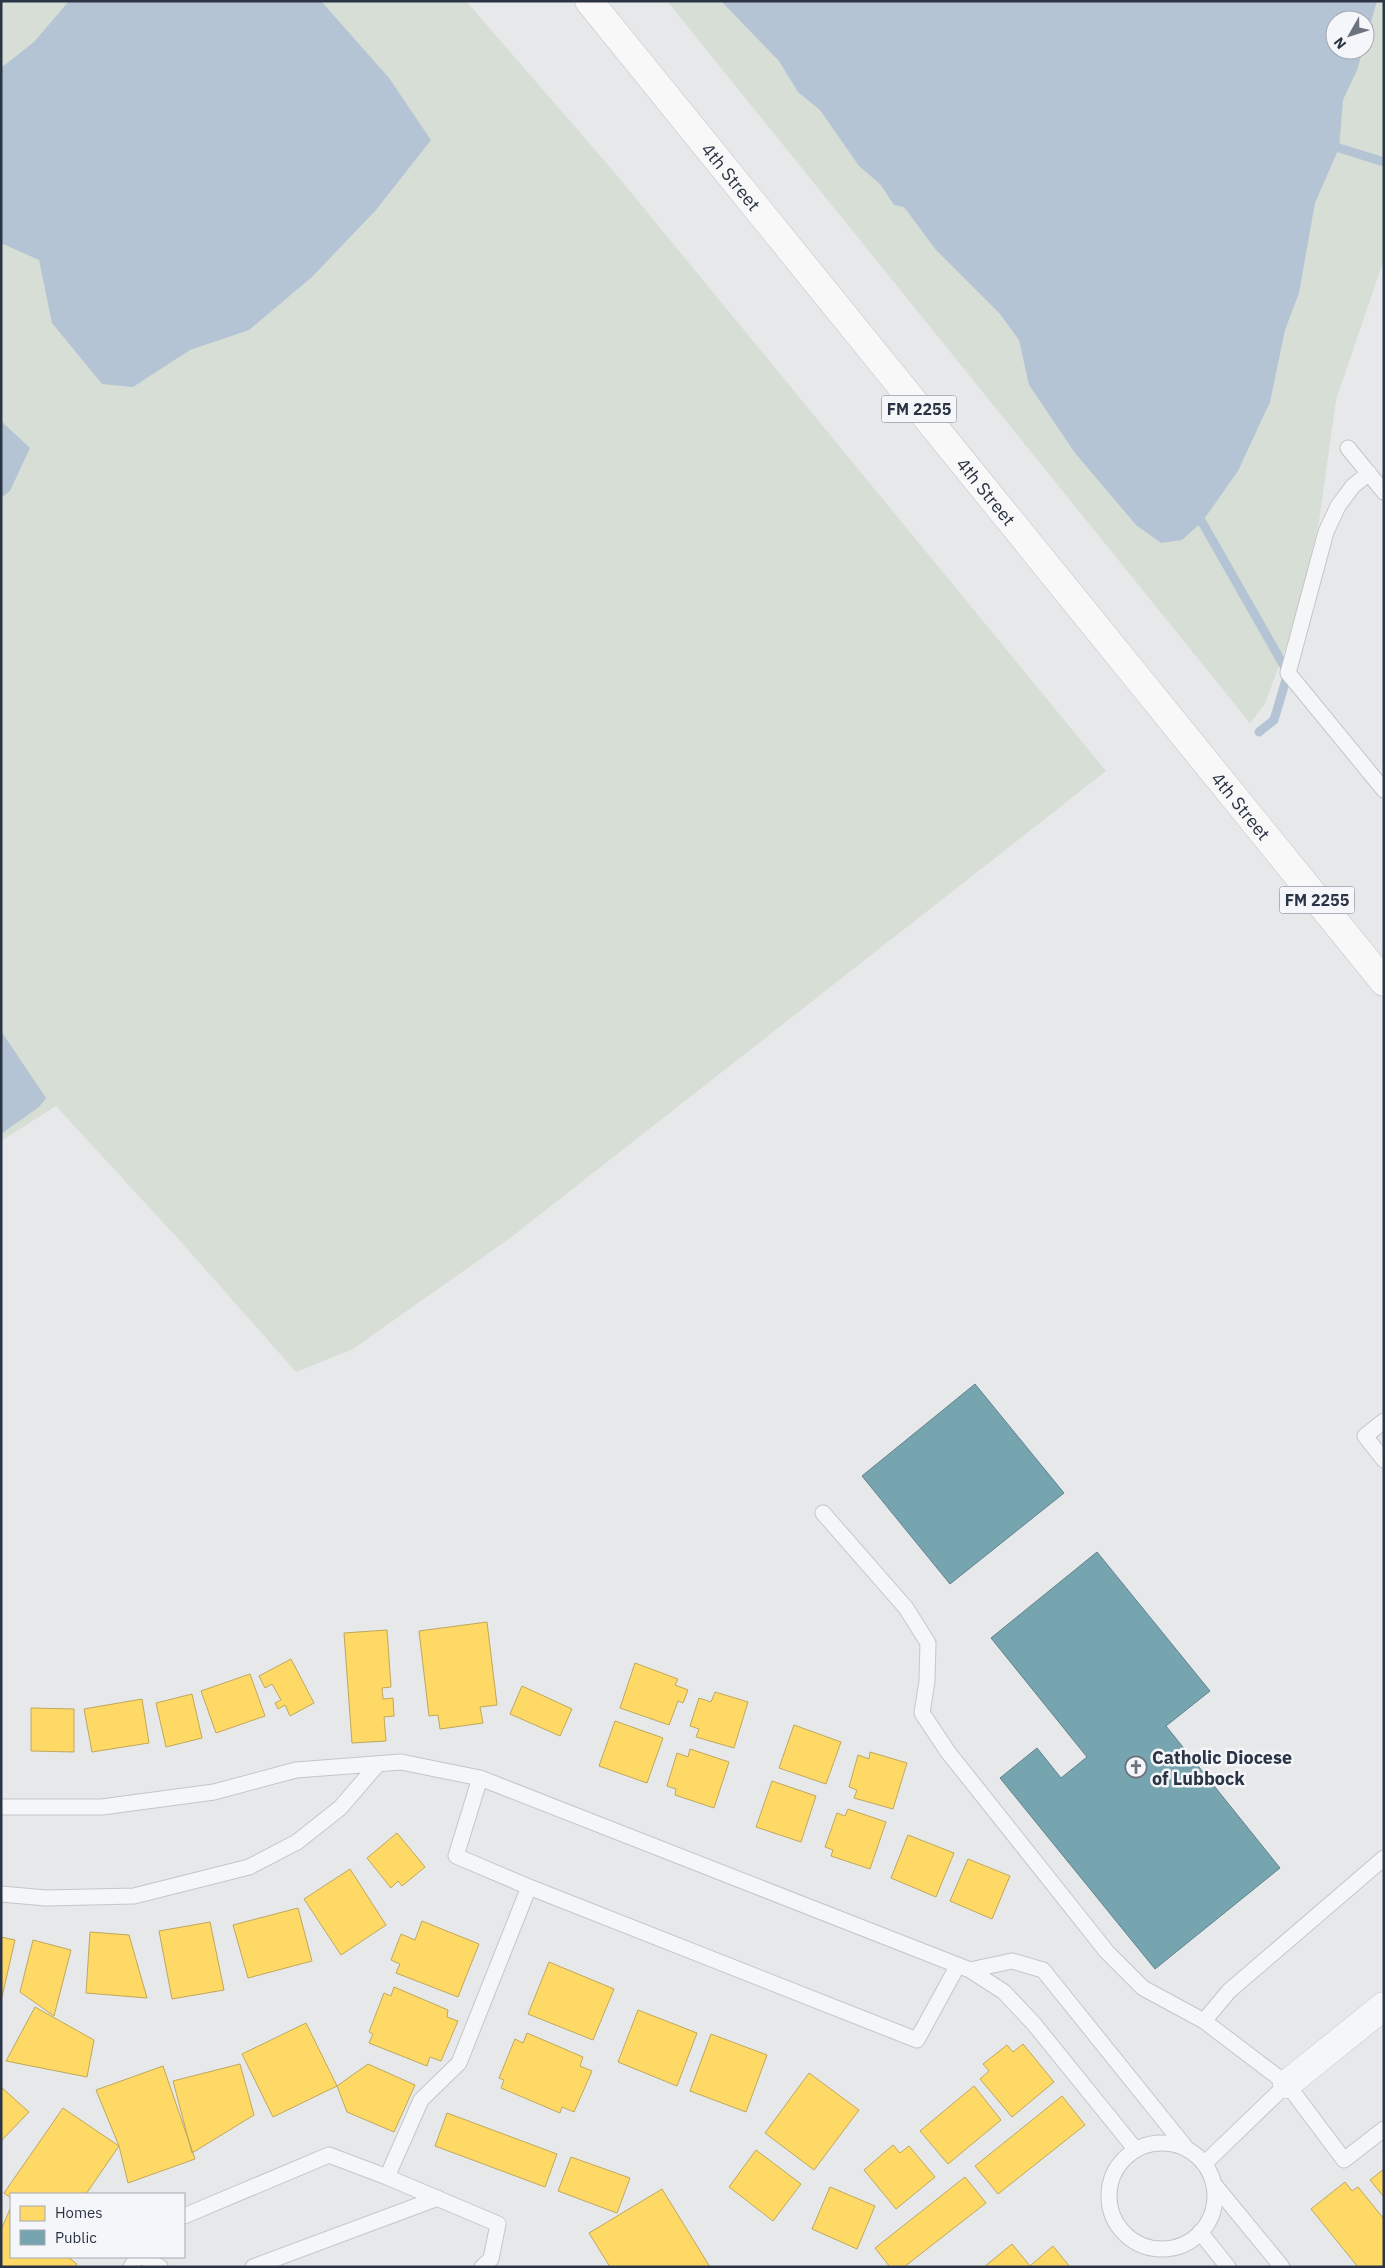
<svg xmlns="http://www.w3.org/2000/svg" width="1385" height="2268" viewBox="0 0 1385 2268" font-family="'IBM Plex Sans',sans-serif">
<style>
.green{fill:#d6ded6;fill-rule:evenodd}
.water{fill:#b4c4d5}
.homes{fill:#ffd966;stroke:#bfa85c}
.public{fill:#76a5af;stroke:#60838f}
.lines{fill:none;stroke-linecap:round;stroke-linejoin:round}
.stream{stroke:#b4c4d5;stroke-width:9}
.service-casing{stroke:#c4c6c8;stroke-width:17}
.minor-casing{stroke:#c4c6c8;stroke-width:29}
.primary-casing{stroke:#c2c5c8;stroke-width:29}
.service{stroke:#f5f6f7;stroke-width:15}
.minor{stroke:#f5f6f7;stroke-width:28}
.primary{stroke:#f8f8f8;stroke-width:28}
.labels{text-anchor:middle;dominant-baseline:central;stroke-width:5;stroke-linejoin:round;paint-order:stroke}
.shield{fill:#f4f6f9;stroke:#676e7b;stroke-width:1}
.shield-label{font-size:16px;font-weight:bold;fill:#2b3445}
.street-label{font-size:18px;fill:#2b3445;stroke:#f4f6f9}
.poi-label{font-size:18px;font-weight:bold;fill:#2b3445;stroke:#f4f6f9;text-anchor:start}
</style>
<rect width="100%" height="100%" fill="#e6e8ea"/>
<!-- green -->
<path class="green" d="M 1,1 L 466,1 L 615,173 L 1106,771 L 510,1238 L 353,1349 L 296,1372 L 182,1243 L 56,1106 L 1,1141 Z
M 667,1 L 1384,1 L 1384,259 L 1336,400 L 1319,521 L 1297,616 L 1265,704 L 1250,723 ZM 1335,20 L 1365,20 L 1365,50 L 1335,50 Z"/>
<!-- water -->
<path class="water" d="M 69,1 L 321,1 L 389,78 L 431,140 L 376,210 L 312,277 L 249,330 L 190,350 L 133,387 L 102,384 L 52,323 L 39,260 L 1,243 L 1,68 L 34,42 Z
M 721,1 L 1377,1 L 1365,42 L 1365,20 L 1335,20 L 1335,50 L 1363,50 L 1357,70 L 1343,100 L 1339,148 L 1315,203 L 1299,293 L 1285,330 L 1270,402 L 1238,471 L 1202,522 L 1182,540 L 1161,543 L 1136,525 L 1075,453 L 1029,385 L 1019,340 L 1000,314 L 936,250 L 904,207 L 894,205 L 880,184 L 859,166 L 820,110 L 798,92 L 779,61 Z
M 1,421 L 30,448 L 10,491 L 1,498 Z
M 1,1031 L 46,1098 L 39,1107 L 1,1134 Z"/>
<!-- homes -->
<path class="homes" d="M 487,1622 L 497,1705 L 480,1707 L 483,1723 L 440,1729 L 438,1715 L 429,1716 L 419,1631 Z
M 387,1630 L 391,1687 L 382,1688 L 383,1699 L 393,1698 L 394,1716 L 384,1717 L 386,1741 L 352,1743 L 344,1633 Z
M 291,1659 L 314,1703 L 290,1716 L 285,1705 L 278,1709 L 275,1703 L 281,1700 L 272,1684 L 265,1688 L 259,1676 Z
M 635,1663 L 678,1679 L 675,1685 L 688,1690 L 683,1703 L 678,1701 L 669,1725 L 620,1708 Z
M 250,1674 L 265,1716 L 216,1733 L 201,1691 Z
M 522,1686 L 572,1709 L 560,1736 L 510,1714 Z
M 715,1692 L 748,1702 L 734,1748 L 696,1737 L 699,1729 L 690,1726 L 699,1698 L 711,1702 Z
M 192,1694 L 202,1738 L 166,1747 L 156,1703 Z
M 142,1699 L 149,1743 L 92,1752 L 84,1709 Z
M 31,1708 L 74,1709 L 74,1752 L 31,1751 Z
M 615,1721 L 663,1738 L 647,1783 L 599,1766 Z
M 794,1725 L 841,1742 L 826,1784 L 779,1768 Z
M 690,1749 L 729,1762 L 714,1808 L 675,1795 L 676,1789 L 667,1786 L 677,1753 L 688,1757 Z
M 870,1752 L 907,1763 L 893,1809 L 854,1798 L 857,1790 L 849,1787 L 858,1755 L 869,1759 Z
M 772,1781 L 816,1796 L 801,1842 L 756,1827 Z
M 848,1809 L 886,1822 L 870,1869 L 831,1856 L 833,1850 L 825,1847 L 837,1813 L 845,1816 Z
M 397,1833 L 425,1867 L 402,1886 L 398,1881 L 391,1888 L 367,1858 Z
M 908,1835 L 954,1853 L 936,1897 L 891,1878 Z
M 968,1859 L 1010,1876 L 992,1919 L 950,1901 Z
M 350,1869 L 386,1925 L 341,1955 L 304,1899 Z
M 298,1908 L 312,1961 L 248,1978 L 233,1925 Z
M 422,1921 L 479,1944 L 458,1997 L 396,1973 L 400,1964 L 391,1960 L 401,1934 L 415,1940 Z
M 210,1922 L 224,1990 L 172,1999 L 159,1931 Z
M 90,1932 L 129,1935 L 147,1998 L 86,1993 Z
M 1,1937 L 15,1940 L 1,2001 Z
M 33,1940 L 71,1950 L 54,2016 L 20,1992 Z
M 549,1962 L 614,1989 L 593,2040 L 528,2014 Z
M 394,1987 L 448,2010 L 447,2017 L 458,2021 L 441,2061 L 430,2057 L 427,2066 L 369,2043 L 373,2034 L 369,2032 L 384,1993 L 391,1996 Z
M 35,2007 L 94,2040 L 87,2077 L 6,2061 Z
M 638,2010 L 697,2033 L 677,2086 L 618,2062 Z
M 306,2023 L 337,2086 L 273,2117 L 242,2054 Z
M 527,2033 L 583,2057 L 580,2066 L 592,2071 L 574,2112 L 562,2107 L 560,2113 L 501,2088 L 504,2080 L 499,2078 L 515,2039 L 523,2043 Z
M 711,2034 L 767,2055 L 746,2112 L 690,2091 Z
M 1023,2044 L 1054,2082 L 1012,2117 L 980,2079 L 989,2071 L 983,2064 L 1007,2045 L 1013,2052 Z
M 240,2064 L 254,2115 L 192,2153 L 173,2081 Z
M 368,2064 L 415,2085 L 394,2132 L 347,2112 L 337,2086 Z
M 163,2066 L 195,2159 L 128,2183 L 119,2146 L 96,2090 Z
M 809,2073 L 859,2110 L 814,2170 L 765,2133 Z
M 974,2086 L 1001,2120 L 948,2164 L 920,2131 Z
M 1,2087 L 29,2112 L 1,2141 Z
M 1062,2096 L 1085,2125 L 998,2194 L 975,2166 Z
M 63,2108 L 119,2146 L 86,2194 L 11,2194 L 11,2198 L 4,2193 Z
M 447,2113 L 557,2154 L 545,2187 L 435,2146 Z
M 893,2145 L 900,2153 L 909,2146 L 935,2177 L 896,2209 L 864,2170 Z
M 756,2150 L 801,2184 L 773,2221 L 729,2187 Z
M 571,2157 L 630,2178 L 617,2213 L 558,2191 Z
M 1384,2169 L 1384,2197 L 1370,2180 Z
M 965,2177 L 986,2203 L 904,2267 L 890,2267 L 875,2248 Z
M 1345,2182 L 1352,2191 L 1358,2187 L 1384,2219 L 1384,2267 L 1358,2267 L 1311,2209 Z
M 830,2187 L 875,2206 L 857,2249 L 812,2229 Z
M 662,2189 L 710,2267 L 610,2267 L 589,2233 Z
M 10,2209 L 11,2257 L 68,2257 L 77,2264 L 75,2267 L 1,2267 L 1,2230 Z
M 1012,2244 L 1030,2266 L 1053,2246 L 1070,2267 L 984,2267 Z"/>
<!-- public -->
<path class="public" d="M 975,1384 L 1064,1493 L 950,1584 L 862,1476 Z
M 1097,1552 L 1210,1691 L 1166,1726 L 1280,1868 L 1155,1969 L 1000,1778 L 1037,1748 L 1061,1778 L 1087,1757 L 991,1638 Z"/>
<g class="lines">
<!-- stream -->
<path class="stream" d="M 1339,148 L 1384,162
M 1202,522 L 1288,673 L 1274,720 L 1259,732"/>
<!-- service casing -->
<g class="service-casing">
<path id="service" d="M 1348,448 L 1384,492
M 1369,473 L 1353,486 L 1338,506 L 1326,532 L 1288,673 L 1384,790
M 1384,1421 L 1365,1436 L 1384,1460
M 823,1513 L 906,1608 L 928,1643 L 927,1681 L 922,1713 L 948,1752 L 1107,1952 L 1143,1988 L 1204,2021
M 480,1778 L 456,1856 L 529,1887 L 917,2040 L 958,1965
M 1,1807 L 102,1807 L 214,1792 L 296,1770 L 401,1762 L 480,1778 L 970,1970 L 1004,1992 L 1034,2024 L 1136,2150
M 1384,1858 L 1229,1991 L 1204,2021 L 1287,2084 L 1344,2160 L 1384,2129
M 1,1894 L 46,1898 L 134,1896 L 249,1867 L 297,1842 L 340,1808 L 378,1764
M 970,1970 L 1012,1961 L 1043,1970 L 1187,2149
M1109 2196a53 53 0 1 1 106 0a53 53 0 1 1-106 0Z
M 1204,2164 L 1287,2084
M 387,2177 L 498,2224 L 491,2259 L 482,2267
M 1213,2183 L 1282,2267
M 184,2216 L 329,2155 L 387,2177 L 421,2100 L 459,2063 L 529,1887
M 1200,2232 L 1228,2267
M 143,2257 L 160,2267
M 131,2267 L 137,2257
M 253,2267 L 438,2198"/>
</g>
<!-- minor casing -->
<g class="minor-casing">
<path id="minor" d="M 1287,2084 L 1384,2006"/>
</g>
<!-- primary casing -->
<g class="primary-casing">
<g id="primary">
<path id="s1" d="M 589,1 L 1384,982"/>
</g>
</g>
<!-- service -->
<use href="#service" class="service"/>
<!-- minor -->
<use href="#minor" class="minor"/>
<!-- primary -->
<use href="#primary" class="primary"/>
</g>
<!-- icons -->
<defs>
<g id="church-ring" transform="scale(1.125)"><circle r="9.5" fill="#f4f6f9" stroke="#6c737f" stroke-width="1.5"/><path d="M-1.2-6h2.4v3.5h3.3v2.4h-3.3V6h-2.4V-.1h-3.3v-2.4h3.3Z" fill="#6c737f"/></g>
</defs>
<g fill-rule="evenodd">
<use href="#church-ring" x="1136" y="1767"/>
</g>
<g class="labels">
<!-- shield labels -->
<g class="shield">
<rect x="881.5" y="395.5" width="75" height="27" rx="4"/>
<rect x="1279.5" y="886.5" width="75" height="27" rx="4"/>
</g>
<g class="shield-label">
<text x="919" y="409">FM 2255</text>
<text x="1317" y="900">FM 2255</text>
</g>
<!-- street labels -->
<g class="street-label">
<text stroke="none"><textPath href="#s1" startOffset="226">4th Street</textPath></text>
<text stroke="none"><textPath href="#s1" startOffset="631">4th Street</textPath></text>
<text stroke="none"><textPath href="#s1" startOffset="1036">4th Street</textPath></text>
</g>
<!-- poi labels -->
<g class="poi-label">
<text x="1152" y="1757">Catholic Diocese<tspan x="1152" dy="21">of Lubbock</tspan></text>
</g>
</g>
<!-- border -->
<rect width="1385" height="2268" fill="none" stroke="#2b3445" stroke-width="5"/>
<!-- legend -->
<rect x="10" y="2193" width="175" height="65" fill="#f4f6f9" stroke="#a4a8b1"/>
<rect x="20" y="2206" width="25" height="15" fill="#ffd966" stroke="#a4a8b1"/>
<text x="55" y="2218" font-size="15" fill="#2b3445">Homes</text>
<rect x="20" y="2230" width="25" height="15" fill="#76a5af" stroke="#a4a8b1"/>
<text x="55" y="2243" font-size="15" fill="#2b3445">Public</text>
<!-- north arrow -->
<g transform="translate(1350 35) rotate(231)"><circle r="24" fill="#f4f6f9" stroke="#a4a8b1"/>
<path d="M0-4L9 19L0 12L-9 19Z" fill="#6c737f"/>
<text y="-8" font-size="14" font-weight="bold" text-anchor="middle" fill="#2b3445">N</text>
</g>
</svg>
